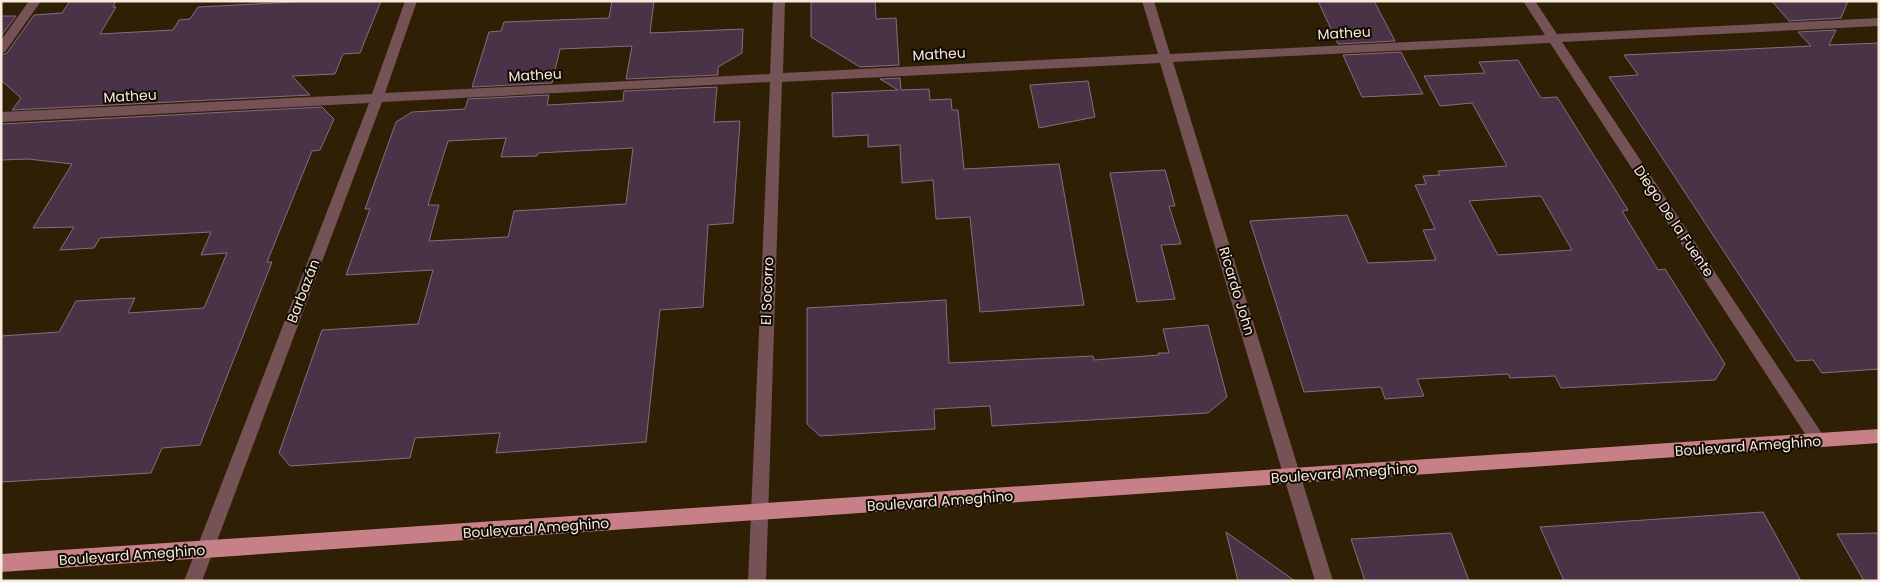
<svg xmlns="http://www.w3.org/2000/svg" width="1880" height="582" viewBox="0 0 1880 582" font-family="Poppins,sans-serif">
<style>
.building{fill:#4a3346;stroke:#876c82;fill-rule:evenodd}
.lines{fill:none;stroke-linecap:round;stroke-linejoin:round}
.minor{fill:#755255;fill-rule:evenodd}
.major{fill:#c78087;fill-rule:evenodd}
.labels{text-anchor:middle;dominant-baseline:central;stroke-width:4;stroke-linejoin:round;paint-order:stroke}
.street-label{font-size:14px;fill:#f5eadb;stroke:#110a02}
</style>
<rect width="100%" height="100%" fill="#2f1f05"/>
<!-- building -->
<path class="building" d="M 70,1 L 116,1 L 113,7 L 116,7 L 100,34 L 173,30 L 179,20 L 190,19 L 198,7 L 313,1 L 381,1 L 360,53 L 343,54 L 335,74 L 292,76 L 310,95 L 12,110 L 21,98 L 1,80 L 1,55 L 7,53 L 34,15 L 62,13 Z
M 612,1 L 654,1 L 650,33 L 743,29 L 742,53 L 718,67 L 718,75 L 626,79 L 632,46 L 560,49 L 552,83 L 472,87 L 489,32 L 501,31 L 504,22 L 609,18 Z
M 811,1 L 875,1 L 876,19 L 896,18 L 899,65 L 860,67 L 811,37 Z
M 1318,1 L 1374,1 L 1395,41 L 1338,44 Z
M 1772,1 L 1848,1 L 1841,18 L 1789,21 Z
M 1,16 L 16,16 L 1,36 Z
M 1836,30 L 1829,45 L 1879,43 L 1879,369 L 1822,373 L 1813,360 L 1796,361 L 1609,77 L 1638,75 L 1624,55 L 1811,46 L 1798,32 Z
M 1401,52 L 1423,94 L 1362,97 L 1343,55 Z
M 1518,60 L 1541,98 L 1557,97 L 1628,210 L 1622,211 L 1658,270 L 1665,269 L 1725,364 L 1715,380 L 1561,388 L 1555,376 L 1510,378 L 1508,374 L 1417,379 L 1424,396 L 1385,399 L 1381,387 L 1304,392 L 1250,221 L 1347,215 L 1368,263 L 1436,260 L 1423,230 L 1435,229 L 1415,185 L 1426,184 L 1423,176 L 1440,175 L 1438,171 L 1507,166 L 1472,103 L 1440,106 L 1424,76 L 1485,73 L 1479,62 ZM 1541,196 L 1572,250 L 1498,255 L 1469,201 Z
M 900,78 L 901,90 L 929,89 L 930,100 L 951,99 L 952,110 L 958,110 L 964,169 L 1059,164 L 1084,305 L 980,312 L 970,217 L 936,219 L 933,180 L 902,183 L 900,145 L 868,147 L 868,135 L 833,137 L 832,93 L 898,90 L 880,79 Z
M 1088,81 L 1095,117 L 1039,128 L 1030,85 Z
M 717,87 L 714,122 L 740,121 L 733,223 L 708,225 L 703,307 L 660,310 L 646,442 L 496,453 L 500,433 L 415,438 L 410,458 L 290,466 L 279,453 L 322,330 L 418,324 L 433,270 L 346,275 L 370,209 L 365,209 L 396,122 L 412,112 L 465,109 L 468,99 L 549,95 L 547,105 L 623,101 L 624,91 ZM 506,138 L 501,157 L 537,156 L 538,153 L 633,148 L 626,204 L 514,211 L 508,237 L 429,241 L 439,205 L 428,205 L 448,141 Z
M 322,107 L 334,119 L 320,150 L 312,151 L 267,262 L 272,262 L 200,445 L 162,448 L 151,473 L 1,482 L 1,336 L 59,332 L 76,301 L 135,298 L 128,313 L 204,308 L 227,253 L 201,255 L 211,232 L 100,238 L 94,248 L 60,250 L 74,227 L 33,228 L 72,164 L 28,159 L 1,160 L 1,124 Z
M 1165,170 L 1175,206 L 1169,206 L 1181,244 L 1161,245 L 1175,299 L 1137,302 L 1110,173 Z
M 946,300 L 949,363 L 1093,356 L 1094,360 L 1159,355 L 1158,353 L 1169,353 L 1163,329 L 1208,325 L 1227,397 L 1208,413 L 992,426 L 990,406 L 934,409 L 935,429 L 820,436 L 807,424 L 807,308 Z
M 1763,512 L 1801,581 L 1564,581 L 1540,527 Z
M 1226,532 L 1295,581 L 1238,581 Z
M 1451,533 L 1469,581 L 1365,581 L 1351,539 Z
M 1879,533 L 1879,581 L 1864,581 L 1837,534 Z"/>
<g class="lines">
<!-- minor -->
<path class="minor" d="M 29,1 L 41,1 L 5,52 L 1,53 L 1,40 Z
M 405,1 L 417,1 L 385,93 L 770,74 L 773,1 L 785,1 L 783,73 L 1158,54 L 1142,1 L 1154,1 L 1170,54 L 1545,35 L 1523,1 L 1535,1 L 1557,34 L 1879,18 L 1879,26 L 1562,42 L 1827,441 L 1825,446 L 1819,448 L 1813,446 L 1550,43 L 1173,62 L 1333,581 L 1315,581 L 1160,63 L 782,82 L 766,581 L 748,581 L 770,82 L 382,102 L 202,581 L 184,581 L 369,103 L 1,122 L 1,112 L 372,94 Z"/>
<!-- major -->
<path class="major" d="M 1879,429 L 1879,443 L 1,572 L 1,554 Z"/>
</g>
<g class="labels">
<!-- street labels -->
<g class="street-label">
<text transform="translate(1344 33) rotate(-3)">Matheu</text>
<text transform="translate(939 54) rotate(-3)">Matheu</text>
<text transform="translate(535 75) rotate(-3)">Matheu</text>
<text transform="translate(130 96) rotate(-3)">Matheu</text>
<text transform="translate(1674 221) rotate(56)">Diego De la Fuente</text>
<text transform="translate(303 291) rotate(-69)">Barbazán</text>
<text transform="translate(767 291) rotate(-88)">El Socorro</text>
<text transform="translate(1237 291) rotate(73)">Ricardo John</text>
<text transform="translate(1748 446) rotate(-4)">Boulevard Ameghino</text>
<text transform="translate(1344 473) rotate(-4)">Boulevard Ameghino</text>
<text transform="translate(940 501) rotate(-4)">Boulevard Ameghino</text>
<text transform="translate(536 528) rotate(-4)">Boulevard Ameghino</text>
<text transform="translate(132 555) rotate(-4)">Boulevard Ameghino</text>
</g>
</g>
<!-- border -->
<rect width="1880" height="582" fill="none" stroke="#f5eadb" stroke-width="5"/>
</svg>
